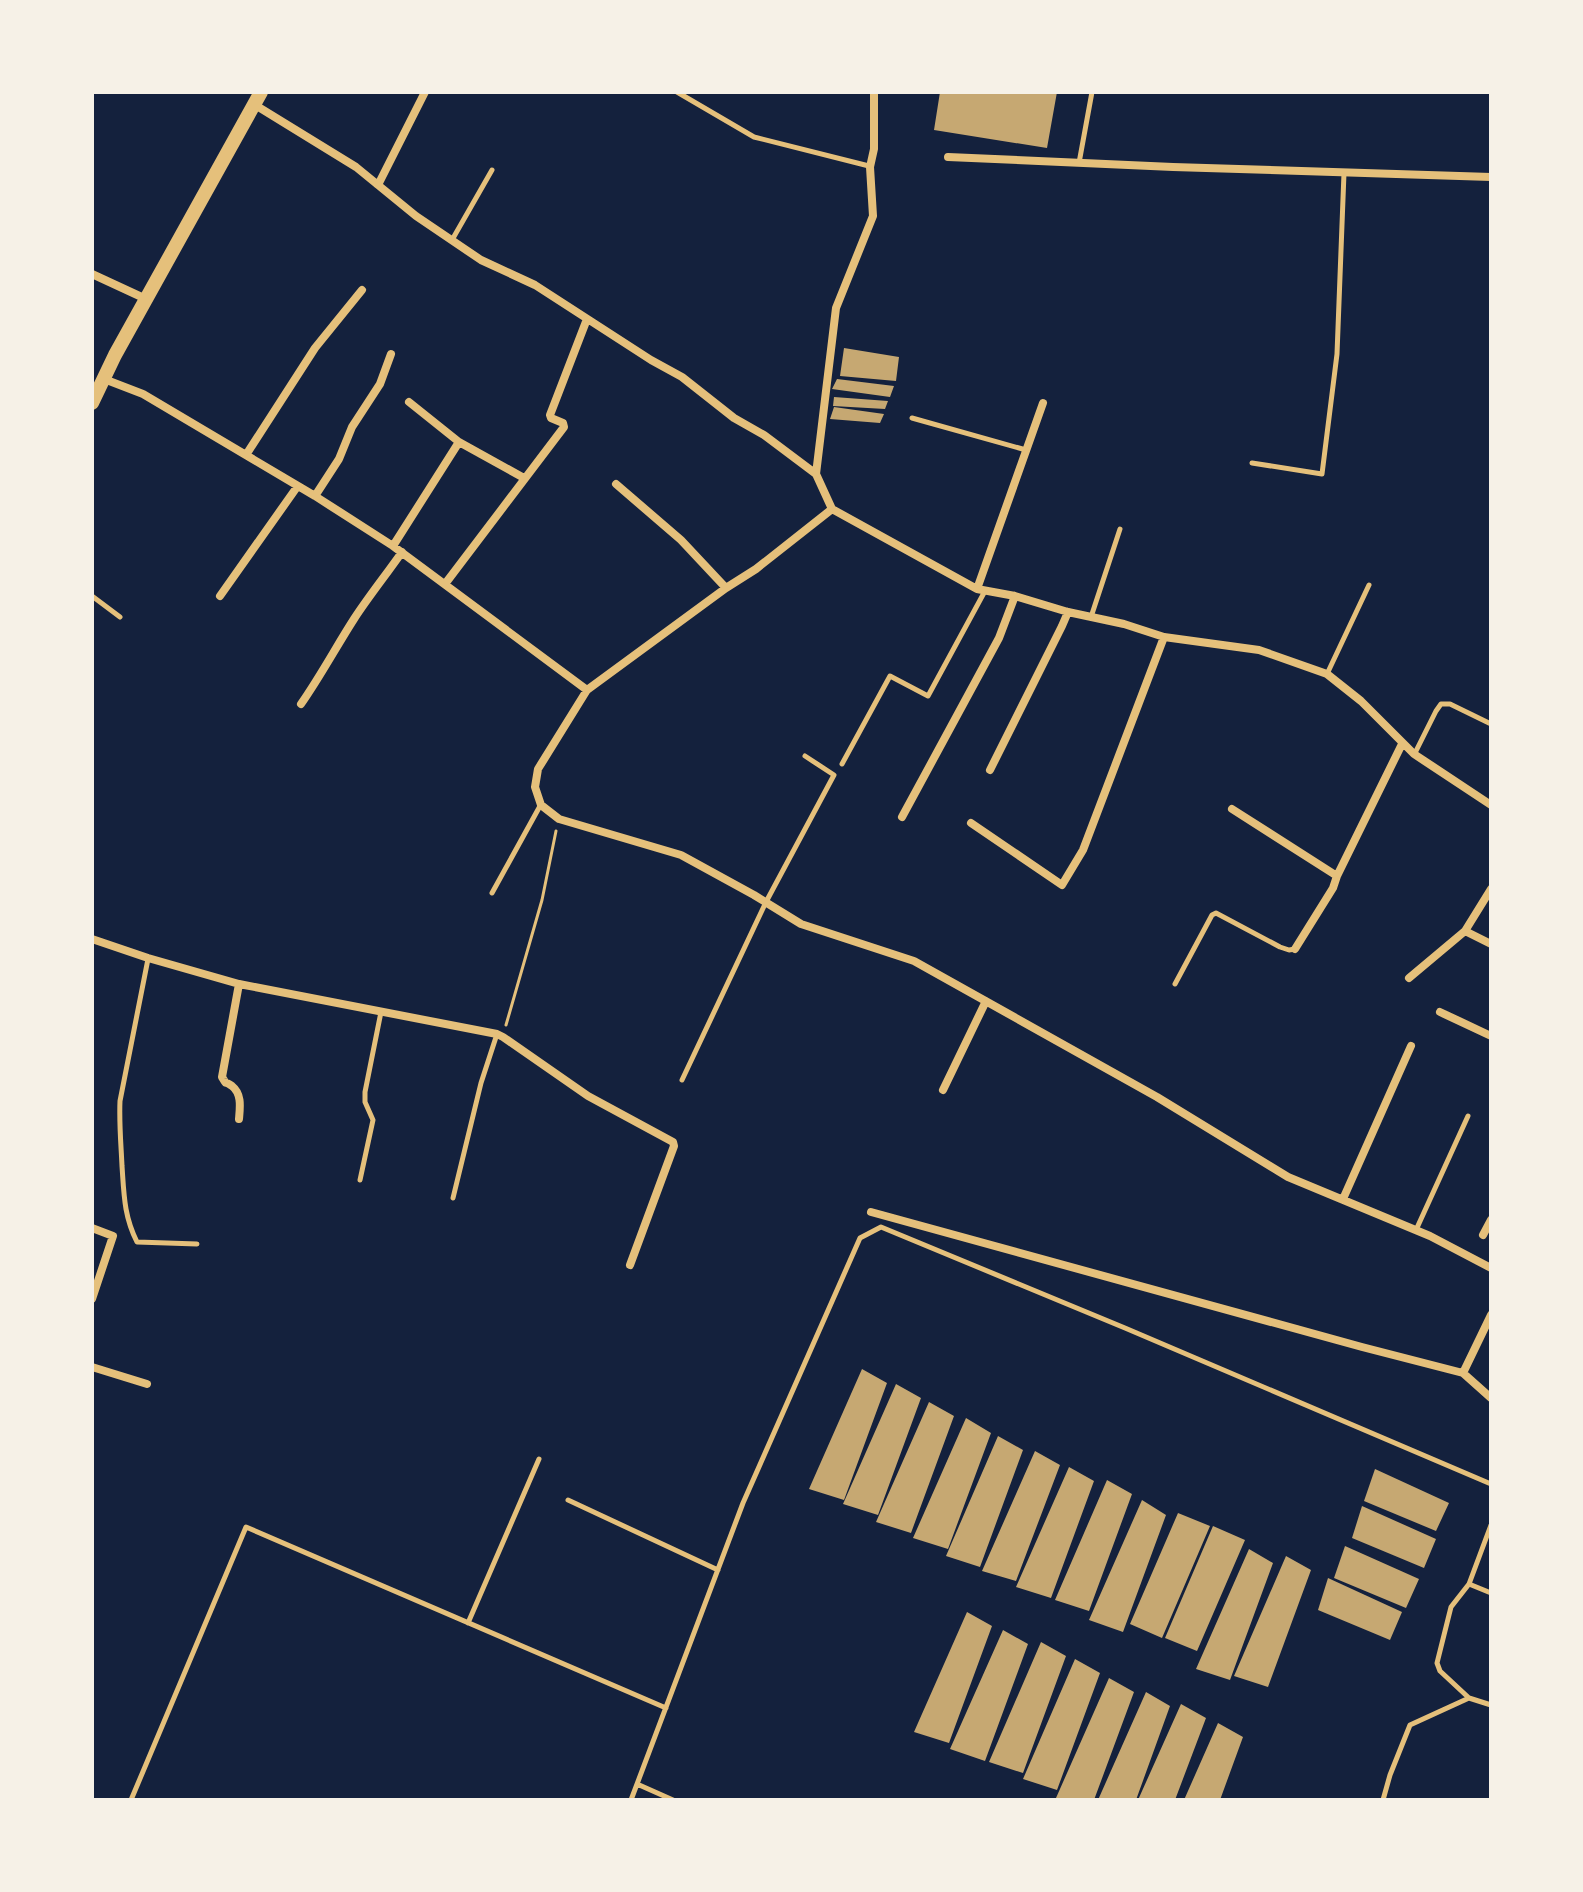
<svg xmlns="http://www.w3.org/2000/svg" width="1583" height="1892" viewBox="0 0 1583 1892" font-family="Arial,sans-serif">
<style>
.building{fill:#c6a872}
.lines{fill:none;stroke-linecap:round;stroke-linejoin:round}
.path{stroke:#e5c07b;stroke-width:3}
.service{stroke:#e5c07b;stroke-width:5}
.minor{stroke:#e5c07b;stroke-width:8}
.tertiary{stroke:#e5c07b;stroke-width:14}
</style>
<rect width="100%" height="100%" fill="#14213d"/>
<!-- building -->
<path class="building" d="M 940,92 L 1057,92 L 1047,148 L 934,130 Z
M 844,348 L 899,357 L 896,381 L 840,376 Z
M 837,379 L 894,386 L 890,397 L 832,389 Z
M 834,397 L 888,401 L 885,409 L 833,406 Z
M 834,407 L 884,414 L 880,423 L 830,419 Z
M 862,1369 L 887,1383 L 844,1500 L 809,1489 Z
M 896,1384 L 921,1398 L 878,1515 L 843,1504 Z
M 929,1402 L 954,1416 L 911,1533 L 876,1522 Z
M 966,1418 L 991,1433 L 948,1549 L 913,1538 Z
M 998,1436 L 1023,1450 L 980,1567 L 946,1556 Z
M 1035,1451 L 1060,1465 L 1016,1581 L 982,1571 Z
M 1069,1467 L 1094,1481 L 1051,1598 L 1016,1587 Z
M 1375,1469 L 1449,1503 L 1436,1531 L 1364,1501 Z
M 1107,1480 L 1132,1494 L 1089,1611 L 1055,1600 Z
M 1142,1500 L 1166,1515 L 1123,1632 L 1089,1620 Z
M 1362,1506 L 1436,1539 L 1424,1568 L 1352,1538 Z
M 1178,1513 L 1210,1526 L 1162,1638 L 1130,1624 Z
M 1213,1526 L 1245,1540 L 1197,1651 L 1165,1638 Z
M 1345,1546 L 1419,1579 L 1406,1608 L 1334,1578 Z
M 1249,1549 L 1273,1563 L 1230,1680 L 1196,1669 Z
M 1286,1556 L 1311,1570 L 1268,1687 L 1234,1676 Z
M 1328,1578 L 1402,1612 L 1390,1640 L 1318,1610 Z
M 967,1612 L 992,1626 L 949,1743 L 914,1732 Z
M 1003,1630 L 1028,1644 L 985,1761 L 950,1749 Z
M 1041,1642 L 1066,1656 L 1023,1773 L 989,1762 Z
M 1075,1659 L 1100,1673 L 1057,1790 L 1023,1779 Z
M 1109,1678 L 1134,1692 L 1094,1800 L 1061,1800 L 1056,1798 Z
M 1146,1692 L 1170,1706 L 1136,1800 L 1098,1800 Z
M 1181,1704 L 1206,1718 L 1175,1800 L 1138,1800 Z
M 1218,1723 L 1243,1737 L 1220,1800 L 1184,1800 Z"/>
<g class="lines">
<!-- path -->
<path class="path" d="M 506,1025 L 542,900 L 556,831"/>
<!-- service -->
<path class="service" d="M 677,92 L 754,137 L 869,166
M 1079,163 L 1092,92
M 452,240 L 492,170
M 912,418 L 1026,450
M 1252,463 L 1322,474 L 1337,354 L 1344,173
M 92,596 L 120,617
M 1091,617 L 1120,529
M 1327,674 L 1369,585
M 1415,753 L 1436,711 L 1441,704 L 1450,704 L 1491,724
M 842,764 L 890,676 L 928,696 L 985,591
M 492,893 L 540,806
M 148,959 L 120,1101 C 119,1123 121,1144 122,1166 C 124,1195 124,1216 137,1242 L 197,1244
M 1175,984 L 1212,915 L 1216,913 L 1280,947 L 1289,950 L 1295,949
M 682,1080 L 766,902 L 834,775 L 805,756
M 360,1180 L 373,1120 L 365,1102 L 365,1092 L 381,1012
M 453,1198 L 481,1083 L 497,1034
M 1416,1230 L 1468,1116
M 568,1500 L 718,1570
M 1491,1525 L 1469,1584 L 1451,1607 L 1437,1663 L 1440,1671 L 1469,1698 L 1491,1705
M 1469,1584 L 1491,1593
M 468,1623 L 539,1459
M 637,1784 L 673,1800
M 131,1800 L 246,1527 L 666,1708
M 631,1800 L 743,1503 L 860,1238 L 881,1227 L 1125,1328 L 1491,1484
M 1383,1800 L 1390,1775 L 1410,1725 L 1469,1698"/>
<!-- minor -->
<path class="minor" d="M 255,105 L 356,167 L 416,216 L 481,260 L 535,285 L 651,360 L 682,377 L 734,418 L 764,435 L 816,474 L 832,509
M 948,157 L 1173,167 L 1491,177
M 378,185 L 425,92
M 92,274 L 146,299
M 104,379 L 143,394 L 315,496 L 393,546 L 587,690 L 726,588 L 756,569 L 832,509
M 409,402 L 459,442 L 524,478
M 246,455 L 315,348 L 362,290
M 816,474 L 836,308 L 873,216 L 870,167 L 874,149 L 874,92
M 616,484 L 681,540 L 726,588
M 315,496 L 339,459 L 352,427 L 380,384 L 391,354
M 832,509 L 977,589 L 1015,596 L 1068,612 L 1124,624 L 1164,637 L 1259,650 L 1327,674 L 1361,701 L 1414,754 L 1491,805
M 393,546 L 459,442
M 445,584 L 564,427 L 563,423 L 551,418 L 550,415 L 587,319
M 977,589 L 1043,403
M 220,596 L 297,487
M 587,690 L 538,769 L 535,787 L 541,805 L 559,819 L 681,855 L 754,895 L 801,924 L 914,961 L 1157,1097 L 1288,1177 L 1430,1236 L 1491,1268
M 301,704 C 320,677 336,647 354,619 C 369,596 386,575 402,552
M 990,770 L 1062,626 L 1068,612
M 1232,809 L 1337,876 L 1402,744
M 902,817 L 999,638 L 1015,596
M 971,823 L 1062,885 L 1083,850 L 1164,637
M 1465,931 L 1491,944
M 92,939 L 148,958 L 239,984 L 497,1034 L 503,1037 L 588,1096 L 673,1142 L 674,1146 L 630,1265
M 1295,949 L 1333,888 L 1337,876
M 1409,978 L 1465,931 L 1491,889
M 1440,1012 L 1491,1036
M 943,1090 L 986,1001
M 239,1119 C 240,1107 242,1094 232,1086 C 221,1078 229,1088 222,1077 L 239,984
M 1343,1199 L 1411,1046
M 871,1212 L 1362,1347 L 1463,1373 L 1491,1398
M 92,1228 L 113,1236 L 92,1299
M 1483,1235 L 1491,1220
M 92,1367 L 147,1384
M 1463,1373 L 1491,1315"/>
<!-- tertiary -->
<path class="tertiary" d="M 92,403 L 115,355 L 261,92"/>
</g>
<!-- border -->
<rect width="1583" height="1892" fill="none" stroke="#f6f1e7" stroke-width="188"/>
</svg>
